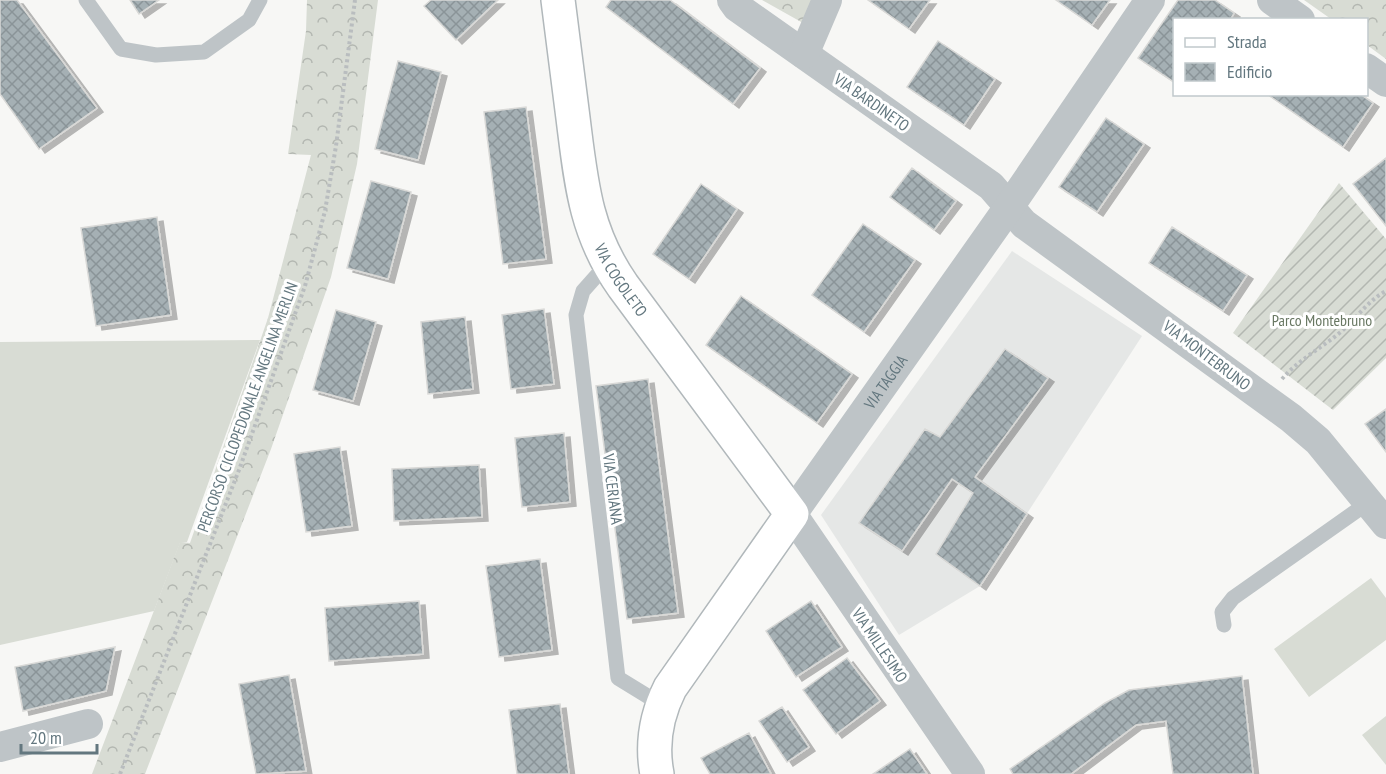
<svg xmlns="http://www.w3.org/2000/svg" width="1386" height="774" viewBox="0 0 1386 774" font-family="'PT Sans Narrow',sans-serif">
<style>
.built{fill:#e5e7e6}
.grass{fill:#d8dcd4}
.forest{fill:url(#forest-crowns)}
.garden{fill:url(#garden-furrows)}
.building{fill:url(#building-cross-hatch);stroke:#d9d9d7;stroke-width:1.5;filter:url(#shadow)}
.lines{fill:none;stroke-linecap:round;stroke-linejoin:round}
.secondary-casing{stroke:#b1b8bb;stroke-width:36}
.path{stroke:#b9bdbf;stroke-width:4;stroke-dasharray:3 3;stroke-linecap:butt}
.lane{stroke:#bec4c7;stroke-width:15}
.street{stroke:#bec4c7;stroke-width:30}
.secondary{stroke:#fff;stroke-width:33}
.labels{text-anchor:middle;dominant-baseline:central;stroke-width:6;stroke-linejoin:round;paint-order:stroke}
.street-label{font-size:16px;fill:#63777f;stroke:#fff}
.park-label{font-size:16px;fill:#687762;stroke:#fff}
</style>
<defs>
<pattern id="forest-crowns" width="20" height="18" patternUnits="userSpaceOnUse" patternTransform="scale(1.5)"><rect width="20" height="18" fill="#d8dcd4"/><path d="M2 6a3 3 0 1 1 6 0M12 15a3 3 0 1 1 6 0" fill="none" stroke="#b3b7b1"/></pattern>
<pattern id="garden-furrows" width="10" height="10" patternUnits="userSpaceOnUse" patternTransform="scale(1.5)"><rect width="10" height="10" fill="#d8dcd4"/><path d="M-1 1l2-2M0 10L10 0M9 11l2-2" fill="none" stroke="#b3b7b1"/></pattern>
<pattern id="building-cross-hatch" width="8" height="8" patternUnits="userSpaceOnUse" patternTransform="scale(1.5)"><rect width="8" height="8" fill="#a5b0b4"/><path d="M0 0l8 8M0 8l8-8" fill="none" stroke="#8a9498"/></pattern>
<filter id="shadow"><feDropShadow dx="6" dy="4" stdDeviation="0" flood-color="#0004"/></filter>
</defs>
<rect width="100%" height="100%" fill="#f7f7f5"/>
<!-- built -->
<path class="built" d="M 1012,251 L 1142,336 L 980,586 L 899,635 L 821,515 Z"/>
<!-- grass -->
<path class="grass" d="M 260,340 L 187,542 L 180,543 L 154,611 L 0,645 L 0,342 Z
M 1371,578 L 1386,598 L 1386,640 L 1309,697 L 1274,649 Z
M 1386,716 L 1386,765 L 1362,735 Z"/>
<!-- forest -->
<path class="forest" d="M 307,0 L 378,0 L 357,164 L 331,277 L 271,449 L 145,774 L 92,774 L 180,542 L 190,543 L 268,318 L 311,155 L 288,154 L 306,31 Z
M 762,0 L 813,0 L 803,23 Z
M 1304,0 L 1386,0 L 1386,59 L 1367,45 L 1366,20 L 1331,19 Z"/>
<!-- garden -->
<path class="garden" d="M 1339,183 L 1386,239 L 1386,358 L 1333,410 L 1233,333 Z"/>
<!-- building -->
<path class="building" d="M 0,0 L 17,0 L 97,108 L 39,149 L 0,94 Z
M 130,0 L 159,0 L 139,14 Z
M 431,0 L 498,0 L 456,40 L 424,6 Z
M 611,0 L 670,0 L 760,68 L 733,104 L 606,7 Z
M 868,0 L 930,0 L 909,29 Z
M 1056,0 L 1110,0 L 1092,25 Z
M 1178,0 L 1215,0 L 1234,13 L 1230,20 L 1174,20 L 1174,82 L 1138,58 Z
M 938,41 L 995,79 L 964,125 L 907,87 Z
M 398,61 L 441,72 L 418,160 L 375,149 Z
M 1267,94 L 1360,94 L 1373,103 L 1343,147 Z
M 526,107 L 546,259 L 503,264 L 484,112 Z
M 1106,118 L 1144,144 L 1097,212 L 1059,187 Z
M 1386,158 L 1386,226 L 1353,184 Z
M 912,168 L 956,201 L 934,230 L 890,197 Z
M 371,181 L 411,192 L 388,279 L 347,268 Z
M 701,184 L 737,209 L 689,279 L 653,254 Z
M 157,217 L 171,315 L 96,326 L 81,228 Z
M 863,224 L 915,260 L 864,332 L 812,295 Z
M 1172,227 L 1247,275 L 1223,311 L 1149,263 Z
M 741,296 L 852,374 L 817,423 L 706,345 Z
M 544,309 L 554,384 L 511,389 L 502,315 Z
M 336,310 L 376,322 L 353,401 L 313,390 Z
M 465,317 L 473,389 L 428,394 L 421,322 Z
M 1005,349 L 1048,378 L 975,477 L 1027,514 L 980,586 L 936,554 L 973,493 L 952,479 L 902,551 L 859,523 L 925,429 L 940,437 Z
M 648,379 L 678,613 L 627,619 L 596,386 Z
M 1386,409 L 1386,452 L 1365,424 Z
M 564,433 L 570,502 L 522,507 L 515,438 Z
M 340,447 L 352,526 L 306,532 L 294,454 Z
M 479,465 L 482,517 L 394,521 L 392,469 Z
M 540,559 L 552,650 L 499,657 L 486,566 Z
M 419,601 L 423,654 L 329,661 L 325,608 Z
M 811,601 L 842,647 L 796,677 L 766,631 Z
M 115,647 L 106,691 L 23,711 L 15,667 Z
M 847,658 L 880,701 L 836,734 L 803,690 Z
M 289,675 L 306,771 L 256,774 L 239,684 Z
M 1242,676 L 1253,774 L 1173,774 L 1166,721 L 1136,725 L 1071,774 L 1013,774 L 1010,769 L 1105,703 L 1129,690 Z
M 560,704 L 569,774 L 517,774 L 509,710 Z
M 782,707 L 809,747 L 787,762 L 759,721 Z
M 749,733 L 771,774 L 710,774 L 701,758 Z
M 910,749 L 927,774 L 873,774 Z"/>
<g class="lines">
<!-- secondary casing -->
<g class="secondary-casing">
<g id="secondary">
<path id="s2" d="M 558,0 C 563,39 568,79 573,118 C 581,182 585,232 623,286 L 792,514 L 670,688 C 656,716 651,743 657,774"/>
</g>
</g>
<!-- path -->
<path class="path" d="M 1282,379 C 1300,358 1324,347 1344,329 C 1358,316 1369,300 1386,291
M 120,774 L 239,470 L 305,286 L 325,211 L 336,146 L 355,0"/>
<!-- lane -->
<path class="lane" d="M 86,0 L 121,49 L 156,55 L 204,52 L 249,20 L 260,0
M 607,264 L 583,291 L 576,315 L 618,678 L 662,705
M 1224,625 L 1222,612 L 1233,598 L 1369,502"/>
<!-- street -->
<g class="street">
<path d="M 732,0 L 737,7 L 991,186 L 1024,224 L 1291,418 L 1318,441 L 1386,524"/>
<path d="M 1272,0 L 1300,20"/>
<path d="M 804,54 L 827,0"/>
<path d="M 1366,68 L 1386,82"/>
<path d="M 0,747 L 88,724"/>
<path id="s1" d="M 970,774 L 792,514 L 1009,207 L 1150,0"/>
</g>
<!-- secondary -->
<use href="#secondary" class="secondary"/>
</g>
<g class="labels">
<!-- street labels -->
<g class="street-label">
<text transform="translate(872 102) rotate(35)">VIA BARDINETO</text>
<text stroke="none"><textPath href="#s2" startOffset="290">VIA COGOLETO</textPath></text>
<text transform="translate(1207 355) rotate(37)">VIA MONTEBRUNO</text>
<text stroke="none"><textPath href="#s1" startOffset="477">VIA TAGGIA</textPath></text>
<text transform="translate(247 407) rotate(-70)">PERCORSO CICLOPEDONALE ANGELINA MERLIN</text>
<text transform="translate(613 489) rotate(83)">VIA CERIANA</text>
<text transform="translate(880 645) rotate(56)">VIA MILLESIMO</text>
</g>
<!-- park labels -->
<g class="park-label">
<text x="1322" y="320">Parco Montebruno</text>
</g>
</g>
<!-- legend -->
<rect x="1173" y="18" width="195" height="78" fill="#ffffff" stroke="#c1c9cc" stroke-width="1.5"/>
<rect x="1185" y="38" width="30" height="9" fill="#ffffff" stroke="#c1c9cc" stroke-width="1.5"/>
<text x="1227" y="48" font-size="18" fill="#63777f">Strada</text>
<rect x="1185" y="63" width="30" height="18" fill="url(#building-cross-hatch)" stroke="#c1c9cc" stroke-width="1.5"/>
<text x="1227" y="78" font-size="18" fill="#63777f">Edificio</text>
<!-- scale -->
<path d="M21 744v9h76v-9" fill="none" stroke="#63777f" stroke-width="3"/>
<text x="30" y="744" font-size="18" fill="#63777f" stroke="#ffffff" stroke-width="4.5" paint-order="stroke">20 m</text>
</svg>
